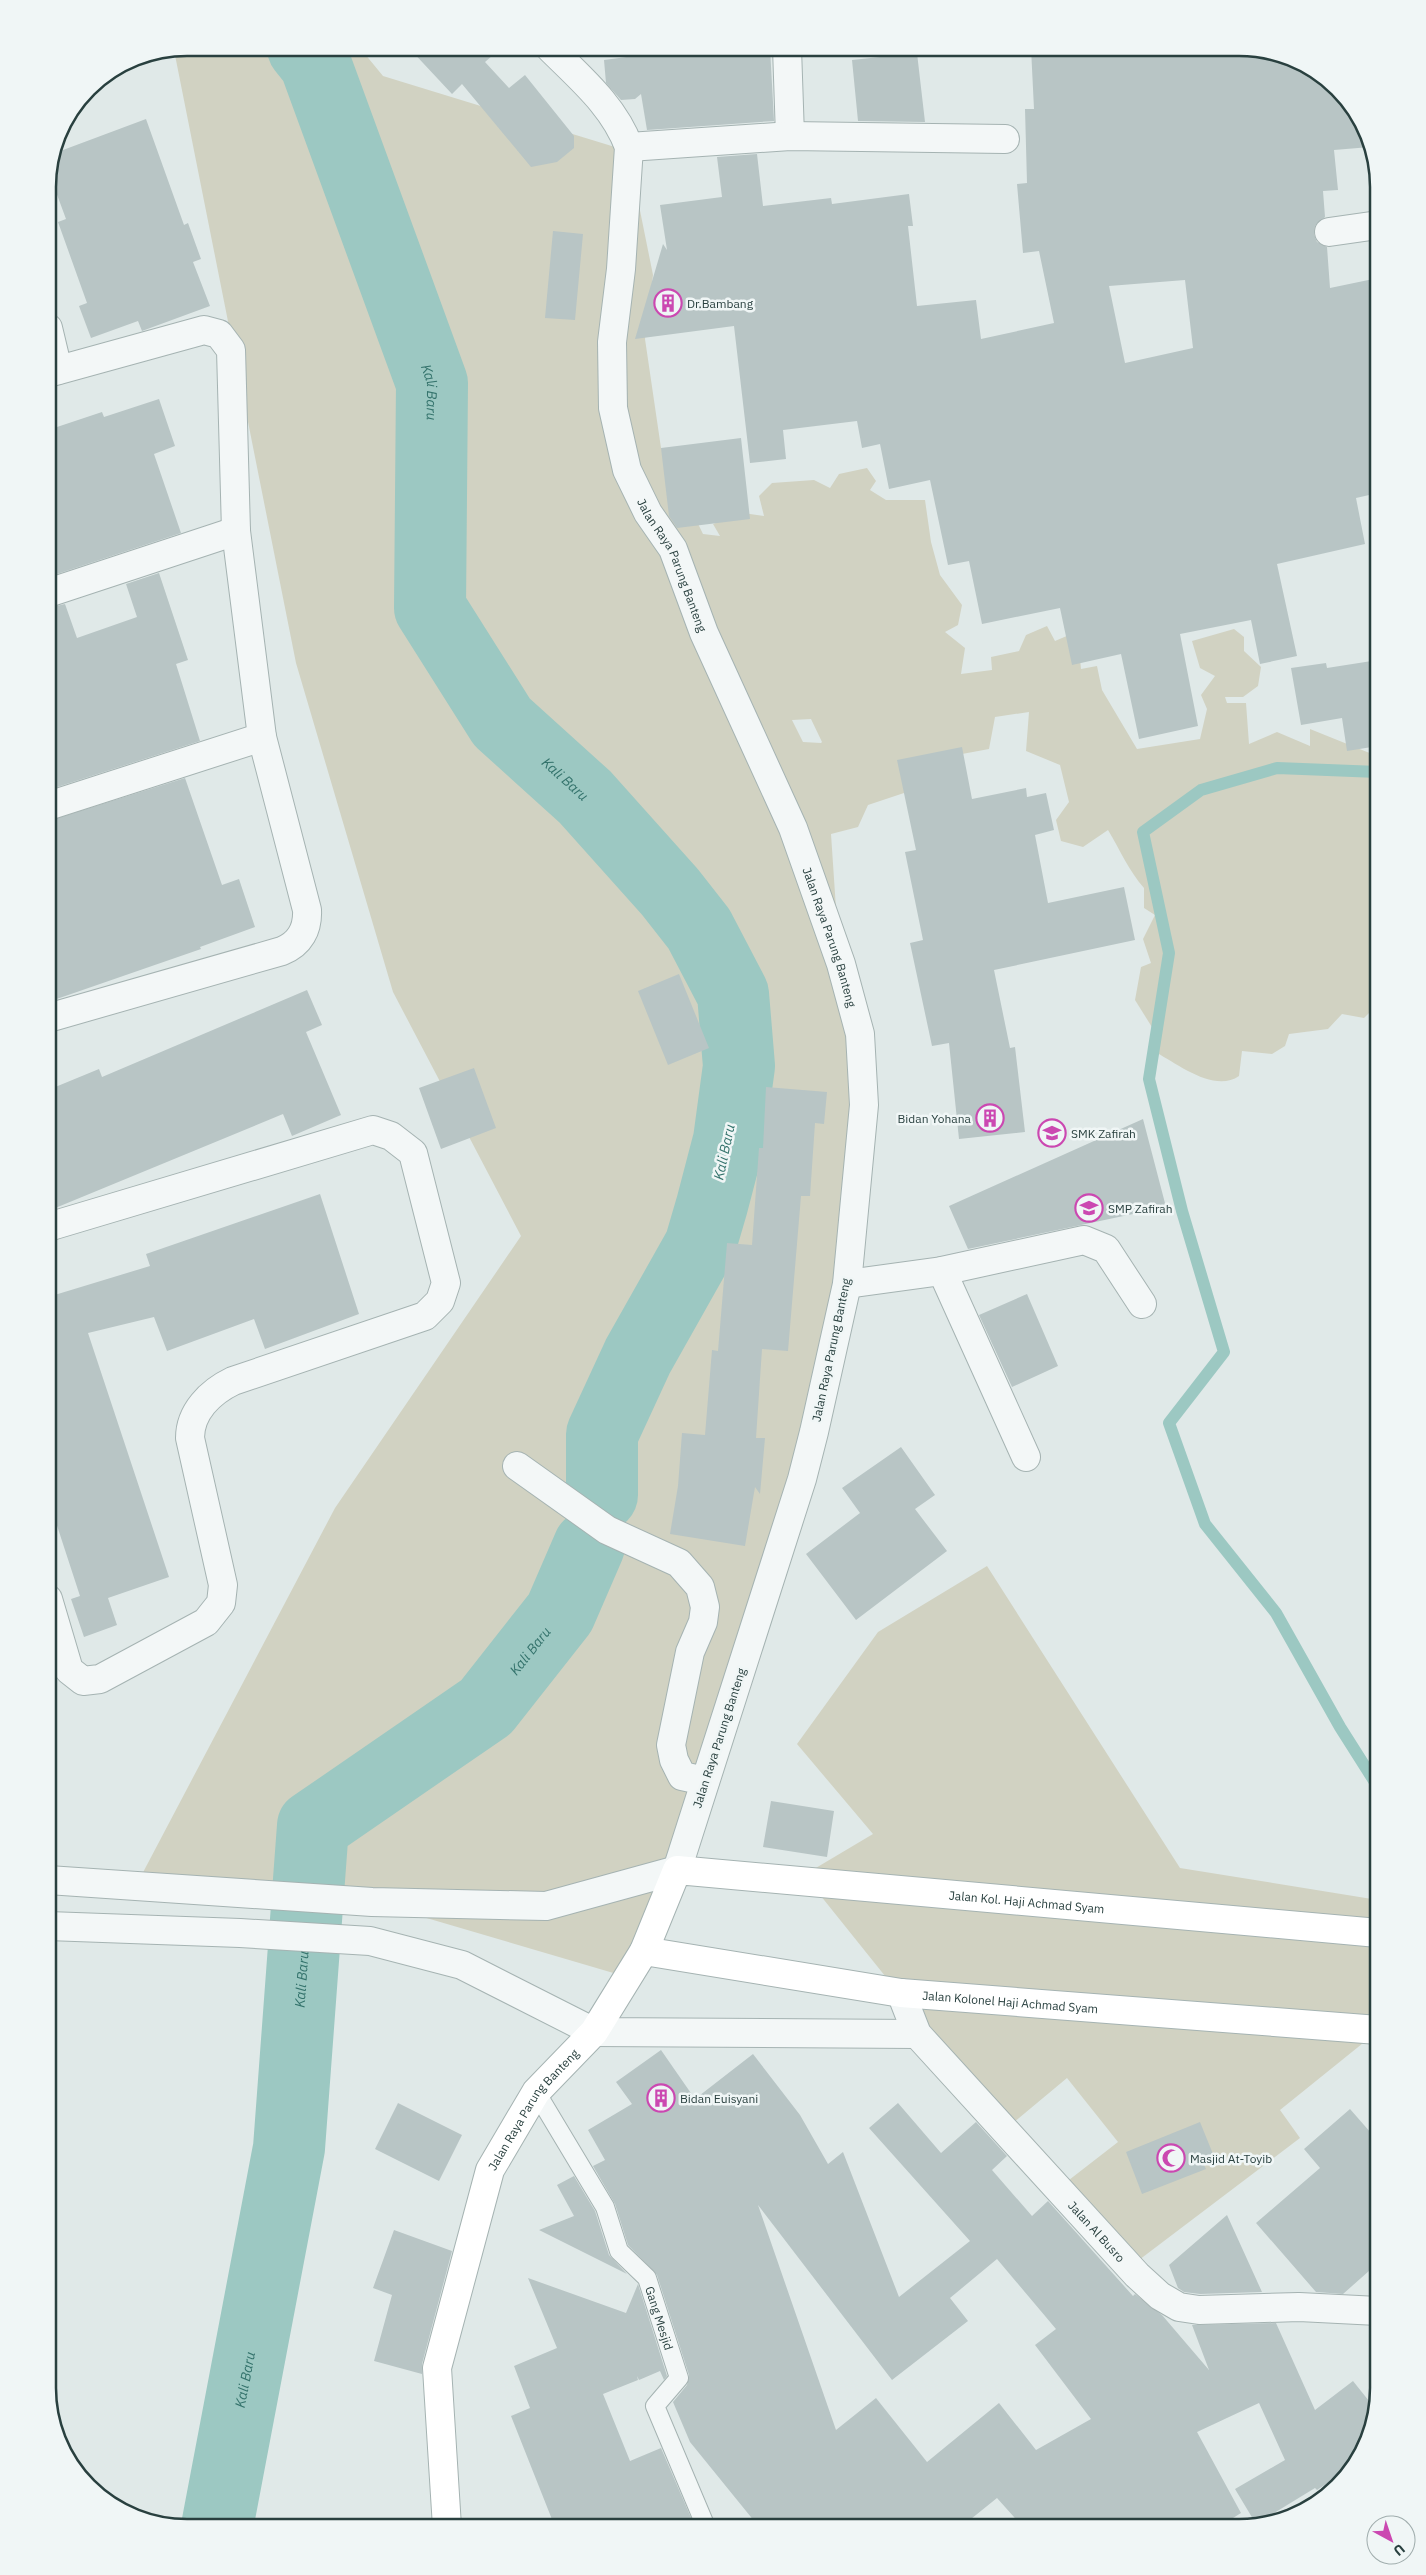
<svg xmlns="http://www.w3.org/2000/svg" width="1426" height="2575" viewBox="0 0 1426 2575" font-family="'IBM Plex Sans',sans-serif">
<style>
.green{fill:#d1d2c2;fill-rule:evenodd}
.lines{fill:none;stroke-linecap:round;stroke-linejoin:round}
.stream{stroke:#9cc8c2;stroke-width:12}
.river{stroke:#9cc8c2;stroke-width:72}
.building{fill:#b8c5c5;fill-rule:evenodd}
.service-casing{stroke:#a5b3b2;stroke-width:20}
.minor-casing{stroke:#a5b3b2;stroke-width:30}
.tertiary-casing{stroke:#a5b3b2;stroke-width:30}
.secondary-casing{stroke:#a5b3b2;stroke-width:30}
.service{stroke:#f3f7f7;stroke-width:18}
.minor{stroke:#f3f7f7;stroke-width:28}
.tertiary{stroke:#f3f7f7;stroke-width:28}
.secondary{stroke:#fff;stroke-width:28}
.labels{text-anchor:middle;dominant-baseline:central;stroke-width:5;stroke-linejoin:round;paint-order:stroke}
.poi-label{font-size:12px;fill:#29403f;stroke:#f0f6f6;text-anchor:start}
.street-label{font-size:12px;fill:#29403f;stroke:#f0f6f6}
.water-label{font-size:14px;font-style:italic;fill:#34736c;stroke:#f0f6f6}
.rim{fill:none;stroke:#29403f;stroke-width:2.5}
</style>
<rect width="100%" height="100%" fill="#e0e9e8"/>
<!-- green -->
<path class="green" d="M 188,48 L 360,48 L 383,76 L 628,151 L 653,275 L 645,339 L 661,448 L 703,534 L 720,536 L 713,524 L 743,513 L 764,516 L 759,496 L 772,483 L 814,480 L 830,488 L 839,474 L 867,468 L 876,481 L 870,490 L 886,500 L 925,500 L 931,542 L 940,575 L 962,605 L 958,625 L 945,632 L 965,648 L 961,674 L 992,670 L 991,657 L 1019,651 L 1026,635 L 1047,626 L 1055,641 L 1069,635 L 1078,639 L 1081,669 L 1097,666 L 1102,690 L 1137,749 L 1200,739 L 1207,709 L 1201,695 L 1215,676 L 1200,668 L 1192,641 L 1234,629 L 1244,637 L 1244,651 L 1261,667 L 1258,686 L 1243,697 L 1225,697 L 1227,703 L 1246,703 L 1249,744 L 1277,732 L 1310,746 L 1310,729 L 1377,756 L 1378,751 L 1378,1008 L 1373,1009 L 1364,1018 L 1342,1014 L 1328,1029 L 1289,1034 L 1285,1046 L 1272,1054 L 1242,1051 L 1239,1076 C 1215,1093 1179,1065 1157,1053 L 1155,1032 L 1135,1000 L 1141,967 L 1151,963 L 1143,939 L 1155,915 L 1144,908 L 1144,888 C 1129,871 1120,850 1108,830 L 1083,847 L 1061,841 L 1056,820 L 1069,802 L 1060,765 L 1026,751 L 1029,712 L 995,717 L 989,749 L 935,759 L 934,783 L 868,805 L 858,827 L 831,834 L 840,968 L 863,1109 L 813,1436 L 627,1977 L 372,1902 L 139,1880 L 335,1508 L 521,1236 L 393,992 L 296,663 L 174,50 ZM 811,719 L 822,742 L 821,743 L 803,742 L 792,720 Z
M 987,1566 L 1180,1868 L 1378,1900 L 1378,2031 L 1280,2110 L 1300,2138 L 1135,2263 L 1069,2180 L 1118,2142 L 1067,2078 L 1007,2128 L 804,1875 L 873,1834 L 797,1744 L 878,1632 Z"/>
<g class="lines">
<!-- stream -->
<path class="stream" d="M 1378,1787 L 1340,1727 L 1276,1613 L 1205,1524 L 1169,1423 L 1224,1352 L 1182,1211 L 1149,1079 L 1169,953 L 1143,832 L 1201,790 L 1277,768 L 1378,772"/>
<!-- river -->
<g class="river">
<path id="s1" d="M 303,48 L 315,63 L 432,383 L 430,608 L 502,722 L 585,797 L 670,892 L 699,929 L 733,994 L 739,1066 L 729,1140 L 712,1205 L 700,1246 L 638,1356 L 602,1434 L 602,1495"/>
<path id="s2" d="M 217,2527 L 289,2148 L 313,1826 L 486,1707 L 560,1613 L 589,1546"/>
</g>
</g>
<!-- building -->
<path class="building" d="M 409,48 L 501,48 L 485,62 L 509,88 L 525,75 L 574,136 L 574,148 L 557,162 L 531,167 L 462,84 L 452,94 Z
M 694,48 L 770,48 L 774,121 L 647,130 L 641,94 L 635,99 L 621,100 L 606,83 L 604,60 Z
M 1031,48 L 1248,48 L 1323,76 L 1368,134 L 1370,147 L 1334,150 L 1338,190 L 1323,191 L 1325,217 L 1315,226 L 1314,234 L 1317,242 L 1327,247 L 1330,288 L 1378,278 L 1378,493 L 1356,498 L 1365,544 L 1277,564 L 1297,656 L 1260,664 L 1251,620 L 1180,634 L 1198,726 L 1139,739 L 1121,654 L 1072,665 L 1060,608 L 982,624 L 969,561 L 948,565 L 930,480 L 889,489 L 880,444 L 862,448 L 857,421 L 783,430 L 786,459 L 750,463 L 734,326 L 635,339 L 663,244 L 667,250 L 660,205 L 722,197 L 717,157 L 757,154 L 763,206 L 831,198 L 832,204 L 909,194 L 913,226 L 908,226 L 917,306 L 976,300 L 981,339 L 1054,323 L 1039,251 L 1023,253 L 1017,184 L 1027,183 L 1025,109 L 1034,109 ZM 1185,280 L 1193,348 L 1125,363 L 1109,286 Z
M 917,53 L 925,122 L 858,121 L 852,60 Z
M 146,119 L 184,225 L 188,223 L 201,259 L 193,262 L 210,306 L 142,331 L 138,321 L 91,338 L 79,306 L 87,303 L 58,222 L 66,219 L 49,173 L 55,153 Z
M 553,231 L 583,234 L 575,320 L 545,318 Z
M 159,399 L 175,446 L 154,454 L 181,533 L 48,577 L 48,430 L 102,412 L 104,417 Z
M 741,438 L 750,519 L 677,528 L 669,516 L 661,448 Z
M 159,573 L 188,660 L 176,664 L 200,741 L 48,790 L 48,608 L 65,604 L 77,638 L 137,617 L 126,584 Z
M 1378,660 L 1378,746 L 1347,751 L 1342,718 L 1301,725 L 1291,668 L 1326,663 L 1327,668 Z
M 962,747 L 972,799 L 1026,788 L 1027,797 L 1046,793 L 1054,830 L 1035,835 L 1048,903 L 1124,887 L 1135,940 L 994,970 L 1010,1048 L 1015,1047 L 1025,1132 L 959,1139 L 949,1043 L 932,1046 L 910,943 L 923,940 L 905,852 L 916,850 L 897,760 Z
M 185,778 L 222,885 L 239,879 L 255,927 L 200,947 L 201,949 L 48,1002 L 48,821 Z
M 679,974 L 709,1048 L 668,1065 L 638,991 Z
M 307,990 L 322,1025 L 306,1032 L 341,1115 L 292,1136 L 283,1114 L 48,1211 L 48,1090 L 99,1069 L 102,1077 Z
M 474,1068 L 496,1128 L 441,1149 L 419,1088 Z
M 766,1087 L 827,1092 L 824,1124 L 815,1123 L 810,1196 L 801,1196 L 788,1351 L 762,1349 L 756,1438 L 765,1438 L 760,1494 L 755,1487 L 745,1546 L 670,1534 L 678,1486 L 682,1433 L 705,1435 L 712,1350 L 718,1351 L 727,1243 L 752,1245 L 759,1148 L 763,1148 Z
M 1143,1119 L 1166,1207 L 968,1249 L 949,1206 Z
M 320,1194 L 359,1314 L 265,1349 L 254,1319 L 167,1351 L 154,1317 L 88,1333 L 169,1577 L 108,1598 L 117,1625 L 84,1637 L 71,1599 L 80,1596 L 48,1498 L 48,1297 L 150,1266 L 146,1254 Z
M 1027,1294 L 1058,1366 L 1012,1387 L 979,1315 Z
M 901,1447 L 935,1495 L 915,1509 L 947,1551 L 856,1620 L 806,1554 L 860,1513 L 842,1488 Z
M 771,1801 L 834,1811 L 827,1857 L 763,1847 Z
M 661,2050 L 695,2099 L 753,2054 L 800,2115 L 828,2164 L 843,2152 L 899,2297 L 970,2241 L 869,2128 L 898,2103 L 941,2153 L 976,2122 L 1007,2156 L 992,2170 L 1032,2216 L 1048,2201 L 1133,2296 L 1135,2294 L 1162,2315 L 1209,2370 L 1192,2325 L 1276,2323 L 1315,2410 L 1353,2381 L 1373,2406 L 1355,2465 L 1317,2490 L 1315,2488 L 1256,2524 L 1235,2489 L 1285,2460 L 1259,2403 L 1197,2432 L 1241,2513 L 1217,2528 L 1023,2527 L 997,2498 L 961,2527 L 759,2527 L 690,2442 L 673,2402 L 687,2385 L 689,2375 L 657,2275 L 628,2245 L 615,2204 L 593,2166 L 605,2160 L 588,2130 L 632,2104 L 616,2082 ZM 758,2205 L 892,2380 L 968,2321 L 950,2298 L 997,2259 L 1056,2329 L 1035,2345 L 1091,2419 L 1036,2450 L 999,2403 L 927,2462 L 876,2398 L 836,2430 Z
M 398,2103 L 462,2135 L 439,2181 L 375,2149 Z
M 1350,2109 L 1378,2141 L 1378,2263 L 1343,2294 L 1316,2292 L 1256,2223 L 1320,2168 L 1304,2149 Z
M 1200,2122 L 1213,2154 L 1202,2161 L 1206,2169 L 1142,2194 L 1126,2152 Z
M 574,2176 L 595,2211 L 609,2255 L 627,2274 L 539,2230 L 574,2216 L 557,2185 Z
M 1227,2215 L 1262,2292 L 1200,2294 L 1184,2292 L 1178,2288 L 1169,2265 Z
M 394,2230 L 452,2251 L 422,2364 L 422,2374 L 374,2361 L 392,2295 L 373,2288 Z
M 528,2278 L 626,2313 L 638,2284 L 667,2376 L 664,2380 L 660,2371 L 639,2380 L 637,2376 L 638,2380 L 603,2394 L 630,2461 L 661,2448 L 695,2527 L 555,2527 L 511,2416 L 530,2408 L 514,2366 L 557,2348 Z"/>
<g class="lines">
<!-- service casing -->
<g class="service-casing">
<g id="service">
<path id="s3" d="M 536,2092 L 605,2207 L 619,2251 L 647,2278 L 679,2378 L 655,2406 L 706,2527"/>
</g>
</g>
<!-- minor casing -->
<g class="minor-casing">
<g id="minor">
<path d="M 787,48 L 790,136"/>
<path d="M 629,147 L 790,136 L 1005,139"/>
<path d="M 1329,232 L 1378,225"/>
<path d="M 48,328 L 58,370"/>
<path d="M 48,593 L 236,531"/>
<path d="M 48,806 L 262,737"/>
<path d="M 48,1018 L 282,951 C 300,944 308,929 307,910 L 262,737 L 236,531 L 231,350 L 219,334 L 204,330 L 48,373"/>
<path d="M 942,1271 L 1026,1457"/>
<path d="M 847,1284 L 942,1271 L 1084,1240 L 1106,1249 L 1142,1304"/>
<path d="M 517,1466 L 607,1530 L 679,1563 L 700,1587 L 705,1607 L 703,1622 L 690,1652 L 671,1745 L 674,1760 L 682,1776 L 705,1781"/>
<path d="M 48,1599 L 69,1670 L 83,1681 L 100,1679 L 206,1622 L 221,1603 L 223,1585 L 190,1438 C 190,1412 210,1392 233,1381 L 425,1316 L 440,1301 L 446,1283 L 413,1153 L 391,1136 L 373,1130 L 48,1227"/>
<path d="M 48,1880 L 372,1902 L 546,1906 L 677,1870"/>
<path d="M 48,1926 L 240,1933 L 370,1941 L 462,1965 L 594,2032 L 917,2034"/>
<path id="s4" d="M 901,1993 L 917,2034 L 1137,2275 L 1160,2296 L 1179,2307 L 1199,2310 L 1299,2307 L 1378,2311"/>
</g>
</g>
<!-- tertiary casing -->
<g class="tertiary-casing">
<g id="tertiary">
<path id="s5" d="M 550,48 C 580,78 614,106 629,147 L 621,269 L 612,342 L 613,408 L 627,470 L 648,513 L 673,549 L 704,633 L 793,828 L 841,964 L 860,1034 L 864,1105 L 847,1284 L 814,1432 L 802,1479 L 677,1870"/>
</g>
</g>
<!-- secondary casing -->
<g class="secondary-casing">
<g id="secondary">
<path id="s6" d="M 644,1951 L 901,1993 L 1378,2030"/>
<path id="s7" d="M 447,2527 L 437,2368 L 490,2170 L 536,2092 L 594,2032 L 644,1951 L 677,1870 L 1378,1933"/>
</g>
</g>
<!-- service -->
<use href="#service" class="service"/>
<!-- minor -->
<use href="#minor" class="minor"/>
<!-- tertiary -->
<use href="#tertiary" class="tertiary"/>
<!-- secondary -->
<use href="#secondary" class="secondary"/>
</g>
<!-- icons -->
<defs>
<g id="building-ring" transform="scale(1.4375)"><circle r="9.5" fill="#f0f6f6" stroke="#cb48b1" stroke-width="1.5"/><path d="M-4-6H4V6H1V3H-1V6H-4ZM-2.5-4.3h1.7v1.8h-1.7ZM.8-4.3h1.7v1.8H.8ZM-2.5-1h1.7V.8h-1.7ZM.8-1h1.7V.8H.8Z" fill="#cb48b1"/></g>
<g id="school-ring" transform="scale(1.4375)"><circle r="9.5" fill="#f0f6f6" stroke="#cb48b1" stroke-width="1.5"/><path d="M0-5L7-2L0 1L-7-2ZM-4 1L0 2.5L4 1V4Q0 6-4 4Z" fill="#cb48b1"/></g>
<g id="mosque-ring" transform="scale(1.4375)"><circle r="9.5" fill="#f0f6f6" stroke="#cb48b1" stroke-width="1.5"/><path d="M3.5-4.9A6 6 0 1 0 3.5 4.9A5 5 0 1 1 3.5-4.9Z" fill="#cb48b1"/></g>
</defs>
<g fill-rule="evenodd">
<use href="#building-ring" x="668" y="303"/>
<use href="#building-ring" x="990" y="1118"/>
<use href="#school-ring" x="1052" y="1133"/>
<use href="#school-ring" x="1089" y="1208"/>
<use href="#building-ring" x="661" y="2098"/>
<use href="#mosque-ring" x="1171" y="2158"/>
</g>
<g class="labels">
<!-- poi labels -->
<g class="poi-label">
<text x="687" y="303">Dr.Bambang</text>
<text x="971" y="1118" text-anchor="end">Bidan Yohana</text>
<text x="1071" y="1133">SMK Zafirah</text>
<text x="1108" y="1208">SMP Zafirah</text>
<text x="680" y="2098">Bidan Euisyani</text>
<text x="1190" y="2158">Masjid At-Toyib</text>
</g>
<!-- street labels -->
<g class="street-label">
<text stroke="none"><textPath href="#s5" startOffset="559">Jalan Raya Parung Banteng</textPath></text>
<text stroke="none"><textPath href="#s5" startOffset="964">Jalan Raya Parung Banteng</textPath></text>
<text transform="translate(831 1350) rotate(-78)">Jalan Raya Parung Banteng</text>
<text transform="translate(719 1738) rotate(-72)">Jalan Raya Parung Banteng</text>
<text stroke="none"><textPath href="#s7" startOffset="1072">Jalan Kol. Haji Achmad Syam</textPath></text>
<text stroke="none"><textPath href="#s6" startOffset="370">Jalan Kolonel Haji Achmad Syam</textPath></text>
<text stroke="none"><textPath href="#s7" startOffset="439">Jalan Raya Parung Banteng</textPath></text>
<text stroke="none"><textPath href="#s4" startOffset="311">Jalan Al Busro</textPath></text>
<text stroke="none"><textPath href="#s3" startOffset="261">Gang Mesjid</textPath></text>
</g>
<!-- water labels -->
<g class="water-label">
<text stroke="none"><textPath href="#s1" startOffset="369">Kali Baru</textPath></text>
<text stroke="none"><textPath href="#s1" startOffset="805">Kali Baru</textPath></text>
<text transform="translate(724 1152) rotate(-78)">Kali Baru</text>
<text stroke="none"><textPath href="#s2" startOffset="990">Kali Baru</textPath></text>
<text stroke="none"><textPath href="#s2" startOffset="555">Kali Baru</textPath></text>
<text stroke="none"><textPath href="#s2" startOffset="150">Kali Baru</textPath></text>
</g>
</g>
<!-- crop -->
<path d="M0 0H1426V2575H0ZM187 56H1239A131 131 0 0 1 1370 187V2388A131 131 0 0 1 1239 2519H187A131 131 0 0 1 56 2388V187A131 131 0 0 1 187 56Z" fill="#f0f6f6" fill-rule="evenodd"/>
<path class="rim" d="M187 56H1239A131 131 0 0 1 1370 187V2388A131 131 0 0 1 1239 2519H187A131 131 0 0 1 56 2388V187A131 131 0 0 1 187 56Z"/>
<!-- north arrow -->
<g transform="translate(1391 2540) rotate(140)"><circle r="24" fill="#f0f6f6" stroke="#a0adad"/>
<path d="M0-4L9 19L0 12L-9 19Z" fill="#cb48b1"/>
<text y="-8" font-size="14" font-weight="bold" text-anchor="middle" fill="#29403f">U</text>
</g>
</svg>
